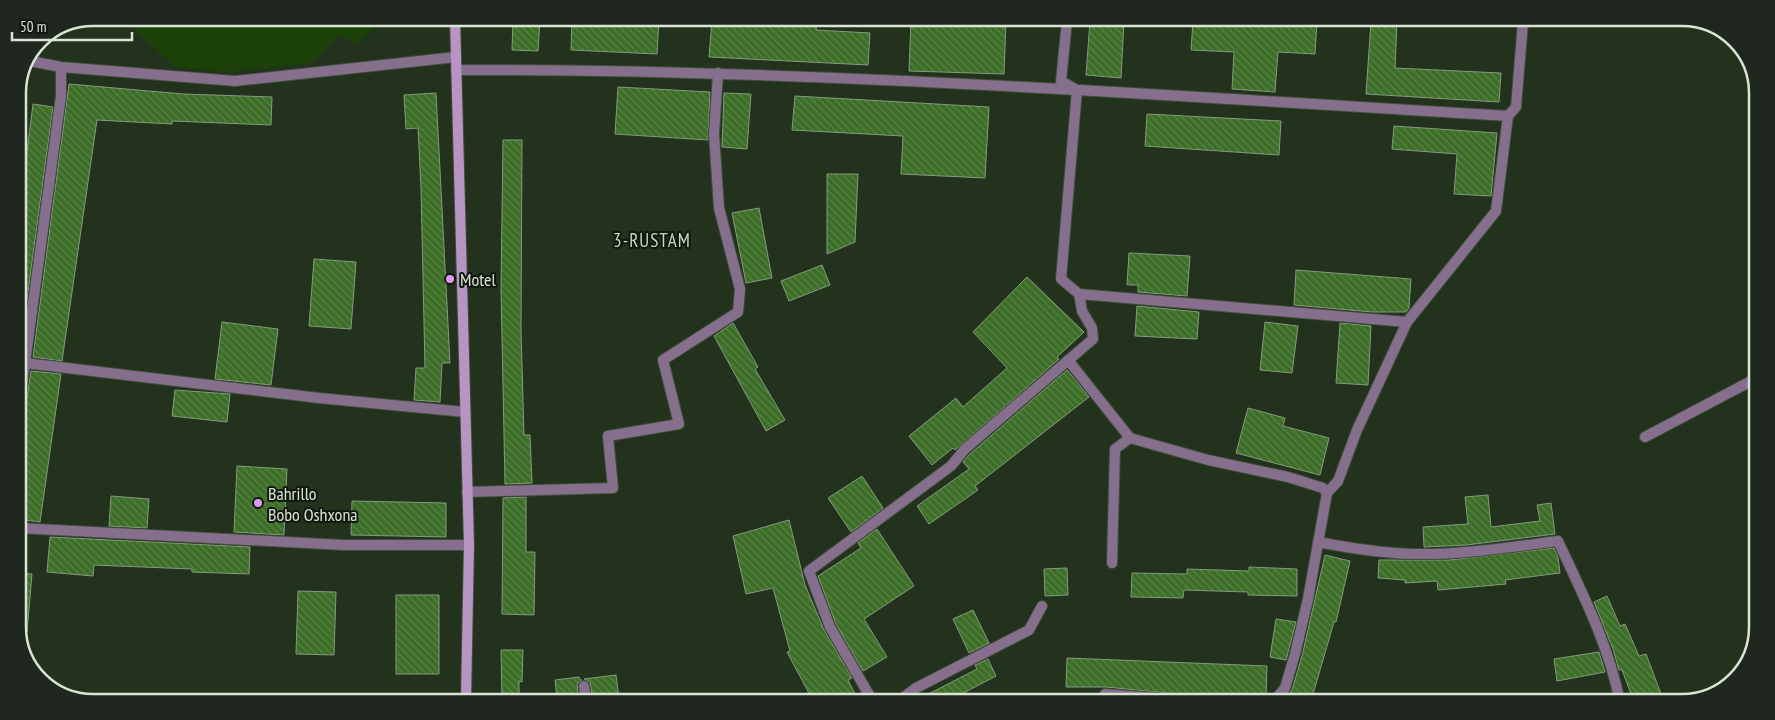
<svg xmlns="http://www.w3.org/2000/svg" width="1775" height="720" viewBox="0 0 1775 720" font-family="'PT Sans Narrow',sans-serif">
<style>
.grass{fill:#1b4108}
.building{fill:url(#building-back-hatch);stroke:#869a7f}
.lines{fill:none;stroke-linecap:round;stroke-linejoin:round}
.street-casing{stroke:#3f4e3a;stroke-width:12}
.secondary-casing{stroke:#3f4e3a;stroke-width:12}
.street{stroke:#856f8d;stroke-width:10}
.secondary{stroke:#b894c4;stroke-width:10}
.poi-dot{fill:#dd99f3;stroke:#10170e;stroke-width:2}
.labels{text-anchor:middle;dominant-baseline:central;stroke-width:4;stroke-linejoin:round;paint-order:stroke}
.poi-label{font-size:18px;fill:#d9e4d6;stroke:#10170e;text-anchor:start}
.neighbourhood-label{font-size:19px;letter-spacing:1px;fill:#c5dabe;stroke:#10170e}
.rim{fill:none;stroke:#d9e4d6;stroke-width:2.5}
</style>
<defs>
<pattern id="building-back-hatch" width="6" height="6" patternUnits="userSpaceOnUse" patternTransform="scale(1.25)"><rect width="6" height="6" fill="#3c6e27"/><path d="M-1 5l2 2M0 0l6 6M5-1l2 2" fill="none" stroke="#588346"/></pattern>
</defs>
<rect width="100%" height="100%" fill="#22321c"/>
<!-- grass -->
<path class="grass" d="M 123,18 L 385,19 L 358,44 L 339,35 L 312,63 L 228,72 L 174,67 Z"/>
<!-- building -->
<path class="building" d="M 513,19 L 540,19 L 538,51 L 512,50 Z
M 572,19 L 659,19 L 657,54 L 571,50 Z
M 712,20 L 817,20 L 816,30 L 870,33 L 868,65 L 709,57 Z
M 911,20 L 1006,21 L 1004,74 L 909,71 Z
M 1090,21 L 1124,21 L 1121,78 L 1086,75 Z
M 1193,21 L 1317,22 L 1315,54 L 1278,52 L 1275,92 L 1232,89 L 1234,52 L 1191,50 Z
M 1371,22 L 1397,22 L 1395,68 L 1501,73 L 1499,102 L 1366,94 Z
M 69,84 L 183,94 L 272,97 L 271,125 L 172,121 L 172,124 L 97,120 L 62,361 L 33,357 Z
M 618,87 L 710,92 L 708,140 L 615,134 Z
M 436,93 L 450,363 L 442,363 L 440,402 L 414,400 L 416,368 L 425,368 L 421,188 L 418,128 L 406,129 L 404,95 Z
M 724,93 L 751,94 L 747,149 L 722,147 Z
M 795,96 L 989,107 L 985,178 L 901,174 L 903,136 L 792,130 Z
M 33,104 L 53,107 L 18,366 L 18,222 Z
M 1147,114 L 1281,121 L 1279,155 L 1145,146 Z
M 1394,126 L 1497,133 L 1491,196 L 1454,194 L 1457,154 L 1392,149 Z
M 503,140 L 522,140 L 521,330 L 524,435 L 530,435 L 532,483 L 505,484 L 501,289 Z
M 827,174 L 858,174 L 855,242 L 827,254 Z
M 759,208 L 772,278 L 746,283 L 732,213 Z
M 1129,253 L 1190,256 L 1187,296 L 1138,292 L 1138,285 L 1127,285 Z
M 314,259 L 356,262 L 351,329 L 309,326 Z
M 822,265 L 830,285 L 789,301 L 781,281 Z
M 1296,270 L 1411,279 L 1409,308 L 1406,312 L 1372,312 L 1294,305 Z
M 1027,277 L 1084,332 L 1057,357 L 1059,359 L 955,450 L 953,448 L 932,465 L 909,436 L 956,398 L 963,407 L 1007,368 L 973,332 Z
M 1137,306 L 1199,312 L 1197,339 L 1135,336 Z
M 222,322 L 278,329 L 271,385 L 215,379 Z
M 1265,322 L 1298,326 L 1292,373 L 1260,370 Z
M 733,323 L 758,367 L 755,369 L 785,420 L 766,431 L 714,336 Z
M 1340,323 L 1371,326 L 1368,385 L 1336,383 Z
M 1067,370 L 1089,397 L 975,486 L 978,490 L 929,524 L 917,506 L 969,469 L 963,462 L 970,454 Z
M 31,371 L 61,374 L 40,522 L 18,519 L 18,455 Z
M 175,390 L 230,394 L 227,422 L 172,416 Z
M 1248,408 L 1285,418 L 1283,426 L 1329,438 L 1320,475 L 1236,453 Z
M 237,466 L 287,469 L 284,535 L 234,532 Z
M 862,476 L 883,508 L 851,532 L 828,498 Z
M 1488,495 L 1491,527 L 1540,521 L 1537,505 L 1551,503 L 1555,534 L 1466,545 L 1424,547 L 1423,527 L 1468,524 L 1465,497 Z
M 111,496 L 149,499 L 147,528 L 109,526 Z
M 526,497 L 526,552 L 535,552 L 534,615 L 502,614 L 503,498 Z
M 352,501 L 446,503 L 446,537 L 351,535 Z
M 789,520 L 805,585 L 824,630 L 852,678 L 848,680 L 858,700 L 812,699 L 787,652 L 790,651 L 773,588 L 746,594 L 733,536 Z
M 877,529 L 914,586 L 864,619 L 887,657 L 863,671 L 836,624 L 818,576 L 861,548 L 858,543 Z
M 50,537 L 250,547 L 249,574 L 192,572 L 192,569 L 94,565 L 93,576 L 47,572 Z
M 1554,548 L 1558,557 L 1560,573 L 1505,580 L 1506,584 L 1438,590 L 1437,581 L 1405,583 L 1405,580 L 1378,578 L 1379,560 L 1449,560 Z
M 1325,555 L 1350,561 L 1336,622 L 1334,622 L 1311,701 L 1301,701 L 1287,697 L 1292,690 L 1302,656 Z
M 1249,567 L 1297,569 L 1297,596 L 1248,595 L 1248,592 L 1184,590 L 1183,598 L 1131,597 L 1132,573 L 1187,574 L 1187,569 L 1249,571 Z
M 1067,568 L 1068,595 L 1045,596 L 1044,569 Z
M 18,573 L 32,574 L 27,632 L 18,632 Z
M 298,591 L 336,592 L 334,655 L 296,654 Z
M 396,595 L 439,595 L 439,674 L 396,674 Z
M 1607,596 L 1620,626 L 1625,624 L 1639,656 L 1646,654 L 1664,702 L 1634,702 L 1622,670 L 1619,670 L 1613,649 L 1594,602 Z
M 973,610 L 989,643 L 969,653 L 953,619 Z
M 1276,619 L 1296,622 L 1286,660 L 1270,657 Z
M 501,650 L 523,650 L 522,682 L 519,681 L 519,698 L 502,698 Z
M 1599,652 L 1605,672 L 1557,681 L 1554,659 Z
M 1067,658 L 1267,666 L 1266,698 L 1196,696 L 1106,687 L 1066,687 Z
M 988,659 L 996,676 L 950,700 L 917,700 L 977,669 L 975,665 Z
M 616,675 L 619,699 L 593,699 L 590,682 L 584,679 Z
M 579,677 L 580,680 L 582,680 L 577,684 L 579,699 L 557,699 L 555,680 Z"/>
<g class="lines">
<!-- street casing -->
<g class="street-casing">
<path id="street" d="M 1067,21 L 1061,81 L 1077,90 L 1061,279 L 1079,294
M 30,61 L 61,67 L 235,81 L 456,57
M 456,70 C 807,69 1157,95 1508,116 L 1496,211 L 1407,322
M 1508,116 L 1516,107 L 1523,22
M 1068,360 L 1130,438 L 1208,460 L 1288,477 L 1323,488 L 1327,493 L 1308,599 L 1295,654 L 1285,688 L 1274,701
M 25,363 L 319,398 L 465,412
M 18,415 L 61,96 L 61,67
M 1645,437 L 1755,379
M 467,492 L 613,488 L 608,436 L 679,424 L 663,360 L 738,312 L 740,289 L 719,208 L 714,134 L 718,73
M 18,528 L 344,545 L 469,545
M 1318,542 C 1349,548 1381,553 1413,554 C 1459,555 1511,547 1558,541 C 1583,595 1608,643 1620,702
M 1112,563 L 1115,449 L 1130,438
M 584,686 L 586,699
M 1105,694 L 1191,701
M 872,700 L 830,627 L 809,571 L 951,466 L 965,449 L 1093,339 L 1092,328 L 1082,311 L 1079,294 L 1407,322 L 1357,430 L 1338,481 L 1327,493
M 900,700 L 916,688 L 1029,630 L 1042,606"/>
</g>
<!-- secondary casing -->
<g class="secondary-casing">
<path id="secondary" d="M 455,19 L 469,545 L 466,698"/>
</g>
<!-- street -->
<use href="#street" class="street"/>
<!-- secondary -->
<use href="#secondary" class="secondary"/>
</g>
<!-- markers -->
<g class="poi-dot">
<circle cx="450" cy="279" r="5"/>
<circle cx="258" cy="503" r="5"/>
</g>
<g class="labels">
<!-- poi labels -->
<g class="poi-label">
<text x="460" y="279">Motel</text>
<text x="268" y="493">Bahrillo<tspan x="268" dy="21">Bobo Oshxona</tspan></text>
</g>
<!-- neighbourhood labels -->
<g class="neighbourhood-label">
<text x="652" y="240">3-RUSTAM</text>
</g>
</g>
<!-- crop -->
<path d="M0 0H1775V720H0ZM93 26H1682A67 67 0 0 1 1749 93V627A67 67 0 0 1 1682 694H93A67 67 0 0 1 26 627V93A67 67 0 0 1 93 26Z" fill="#20271e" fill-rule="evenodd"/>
<path class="rim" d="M93 26H1682A67 67 0 0 1 1749 93V627A67 67 0 0 1 1682 694H93A67 67 0 0 1 26 627V93A67 67 0 0 1 93 26Z"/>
<!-- scale -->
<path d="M12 32v8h120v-8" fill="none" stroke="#d9e4d6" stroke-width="2.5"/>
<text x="20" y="32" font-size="15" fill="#d9e4d6" stroke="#10170e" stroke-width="4" paint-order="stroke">50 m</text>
</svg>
